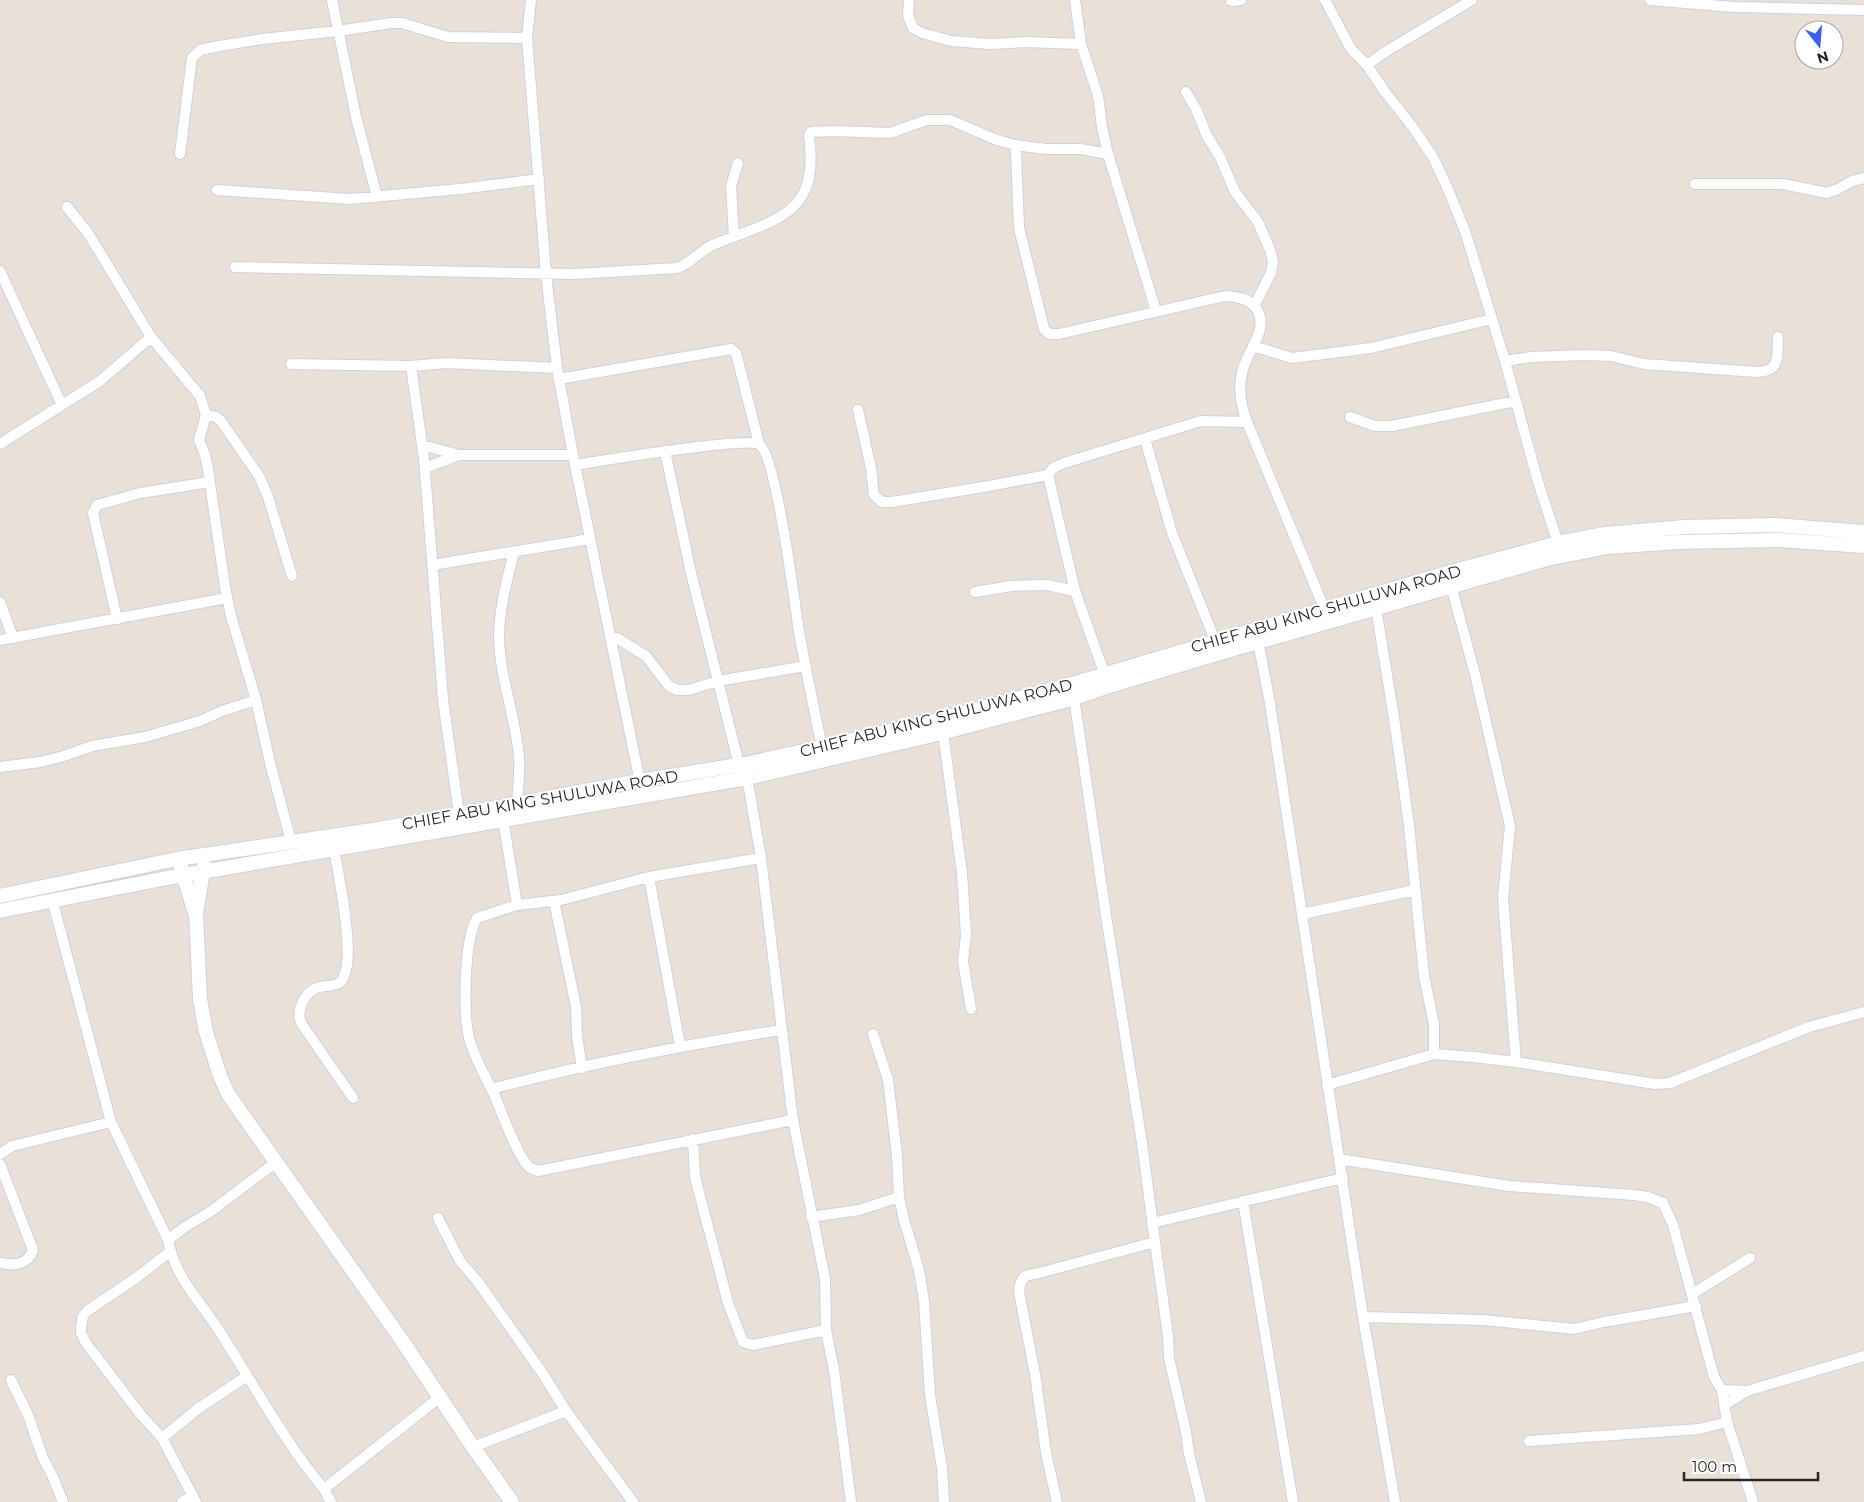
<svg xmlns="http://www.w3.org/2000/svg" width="1864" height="1502" viewBox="0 0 1864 1502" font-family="Montserrat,sans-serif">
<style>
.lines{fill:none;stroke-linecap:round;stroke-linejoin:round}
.street-casing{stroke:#cdd1e0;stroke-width:12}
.secondary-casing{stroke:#cdd1e0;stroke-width:16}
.street{stroke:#fff;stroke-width:10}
.secondary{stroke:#fff;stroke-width:14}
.labels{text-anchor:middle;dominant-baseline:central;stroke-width:4;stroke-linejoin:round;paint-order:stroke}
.street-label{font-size:16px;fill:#262626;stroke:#fff}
</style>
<rect width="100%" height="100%" fill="#e9e1d8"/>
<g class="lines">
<!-- street casing -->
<g class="street-casing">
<path id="street" d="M 332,0 L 356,117 L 377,197
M 531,0 L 527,38 L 546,274 L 557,368 L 573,455 L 641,787
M 909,0 L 908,16 L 913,28 L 922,33 L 951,41 L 991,44 L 1025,42 L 1081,44
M 1075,0 L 1081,44 L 1098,96 L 1102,127 L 1108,154 L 1156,311
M 1325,0 L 1351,49 L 1367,65 L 1385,92 L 1412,126 L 1433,157 L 1447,187 L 1465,231 L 1505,361 L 1538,482 L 1558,543
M 1650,0 L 1734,7 L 1864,10
M 1231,1 L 1241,0
M 1367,65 L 1385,52 L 1472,0
M 1186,92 L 1196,109 L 1207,136 L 1220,157 L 1235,192 L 1258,222 L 1270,250 L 1273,261 L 1271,273 L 1254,306
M 1015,145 L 1016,151 L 1019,228 L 1044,329 L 1049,334 L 1059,334 L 1225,296 C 1237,297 1248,298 1256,308 C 1271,329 1245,353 1242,373 C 1238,390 1241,406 1247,422 L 1327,615
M 180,154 L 192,58 L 200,50 L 219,46 L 262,39 L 338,31 L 391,23 L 402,23 L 448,37 L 527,38
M 1695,184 L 1783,184 L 1827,193 L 1838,189 L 1852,181 L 1864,178
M 217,190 L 350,199 L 460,189 L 539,179
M 67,207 L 88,233 L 151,337 L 200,396 L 206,415 L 199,440 L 205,455 L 208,469 L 225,587 L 231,616 L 256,700 L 271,767 L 291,841
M 734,237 L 731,186 L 738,163
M 235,267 L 574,274 L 677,268 C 692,263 701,249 715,244 C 776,219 820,216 809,136 L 811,132 L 833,131 L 890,133 L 927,120 L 950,120 L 997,140 L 1015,145 L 1046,149 L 1080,149 L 1108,154
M 0,271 L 62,405
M 1253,346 L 1292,358 L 1371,348 L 1492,319
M 1505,361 L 1531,357 L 1585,355 L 1611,356 L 1644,364 L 1757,372 C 1781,371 1777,357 1778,337
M 291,364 L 411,366 L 445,363 L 557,368
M 411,366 L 424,459 L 443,699 L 459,814
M 559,379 L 731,349 L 736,353 L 759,444
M 858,410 L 871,468 L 874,495 L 882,502 L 892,502 L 983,487 L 1048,475
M 206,415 L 216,417 L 221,421 L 259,476 L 268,497 L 292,576
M 1350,417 L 1375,426 L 1392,426 L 1516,401
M 1145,439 L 1172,533 L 1218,648
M 0,444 L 100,381 L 151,337
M 422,445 L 459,455 L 573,455
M 665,451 L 691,573 L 739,765
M 575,465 C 599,461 745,437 759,444 C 776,454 795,605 799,632 C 806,670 814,709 822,747
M 425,468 L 459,455
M 514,552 C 507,580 499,609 499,638 C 500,679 516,717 519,758 C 520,773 518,789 517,804
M 432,565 L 590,539
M 1450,582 L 1475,674 L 1510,826 L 1503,898 L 1516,1062
M 975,592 L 1011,586 L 1047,585 L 1075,591
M 0,602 L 13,638
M 1375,602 L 1394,718 L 1409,825 L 1424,976 L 1434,1024 L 1434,1054
M 117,619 L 93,513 L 97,505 L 140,493 L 210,482
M 1257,636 L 1270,703 L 1363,1317 L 1395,1502
M 611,638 L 617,638 L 646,656 L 669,686 L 677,690 L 689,690 L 718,681 L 806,666
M 0,640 L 227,598
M 1107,681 L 1075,591 L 1048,475 L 1053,468 L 1064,463 L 1201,421 L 1247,422
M 1072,684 L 1107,922 L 1142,1143 L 1155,1242
M 943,732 L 962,873 L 966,935 L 963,961 L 971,1009
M 0,767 L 40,762 L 64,756 L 92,746 L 145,737 L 200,721 L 222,711 L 256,700
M 746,771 L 761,858 L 793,1120 L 825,1279 L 826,1330 L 834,1370 L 851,1502
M 503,819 L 517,905
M 334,849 C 339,876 354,950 345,973 C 344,977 342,981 339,983 C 332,987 323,985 316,988 C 304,994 296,1010 301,1023 L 353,1098
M 761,858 L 649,877 L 561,900 L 517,905 L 477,918 C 464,940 463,1012 469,1038 C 474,1057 485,1076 494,1094 C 502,1113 515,1151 528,1166 C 531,1169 535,1170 538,1171 L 793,1120
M 649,877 L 680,1046
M 52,899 L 111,1122 L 168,1240
M 554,901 L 576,1007 L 577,1036 L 582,1068
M 1302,914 L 1415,890
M 873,1034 L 888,1080 L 897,1156 L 899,1197 L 904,1220 L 919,1270 L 924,1301 L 930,1395 L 942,1468 L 944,1502
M 1327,1085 L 1434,1054 L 1474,1057 L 1516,1062 L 1655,1084 L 1670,1083 L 1809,1027 L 1864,1012
M 491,1089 C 587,1064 684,1045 781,1030
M 693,1139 L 695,1177 L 728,1303 L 743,1342 L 753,1345 L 826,1330
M 0,1154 L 12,1146 L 111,1122
M 1339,1159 L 1509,1186 L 1634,1195 L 1648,1197 L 1663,1203 L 1673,1225 L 1714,1377 L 1722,1390 L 1727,1422 L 1699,1429 L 1529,1441
M 275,1163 L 210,1212 L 185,1227 L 168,1240 C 176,1280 200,1300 220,1332 C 254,1385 284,1441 324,1489
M 0,1164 L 33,1250 C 28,1265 14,1266 0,1263
M 1243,1201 L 1293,1502
M 811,1217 L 859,1210 L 899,1197
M 438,1218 L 460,1261 L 478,1282 L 543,1374 L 566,1411
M 1152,1223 L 1343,1178
M 171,1251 L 136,1278 L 87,1311 L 83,1316 L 81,1327 L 81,1333 L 86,1343 L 141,1415 L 162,1438 L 196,1502
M 1692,1294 L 1750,1258
M 1363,1317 L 1483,1320 L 1574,1329 L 1604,1322 L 1696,1306
M 11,1380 L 28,1415 L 43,1458 L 53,1477 L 63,1502
M 1722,1390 L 1747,1391 L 1864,1356
M 1724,1405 L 1747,1391
M 1727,1422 L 1753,1502
M 162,1438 L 199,1408 L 247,1376
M 473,1447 L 566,1411 L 633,1502
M 182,1502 L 193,1496
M 331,1502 L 324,1489 L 440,1397
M 1057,1502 L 1046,1453 L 1035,1374 L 1019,1292 C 1020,1276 1025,1275 1039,1273 L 1155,1242 L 1168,1336 L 1169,1358 L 1186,1432 L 1189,1454 L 1201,1502"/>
</g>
<!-- secondary casing -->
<g class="secondary-casing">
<path id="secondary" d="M 204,865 L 196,913 L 200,999 L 206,1032 L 220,1076 L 228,1094 L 401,1339 L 473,1447 L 512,1502
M 181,867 L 195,913
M 0,896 L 177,859 L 379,829 L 639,781 L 745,764 L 822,747 L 937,720 L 1072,684 L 1447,573 L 1558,543 L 1605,534 L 1684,527 L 1775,525 L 1864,532
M 0,911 L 167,878 L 747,778 L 933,735 L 1075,698 L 1109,686 L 1220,653 L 1547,559 L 1608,547 L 1678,542 L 1779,540 L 1864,546"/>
</g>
<!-- street -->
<use href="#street" class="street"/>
<!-- secondary -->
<use href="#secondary" class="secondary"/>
</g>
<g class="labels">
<!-- street labels -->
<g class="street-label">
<text transform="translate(1326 609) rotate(-16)">CHIEF ABU KING SHULUWA ROAD</text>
<text transform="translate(936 718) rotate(-14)">CHIEF ABU KING SHULUWA ROAD</text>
<text transform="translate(540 800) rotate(-10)">CHIEF ABU KING SHULUWA ROAD</text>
</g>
</g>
<!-- north arrow -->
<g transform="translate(1819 45) rotate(163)"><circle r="24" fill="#ffffff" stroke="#a8a8a8"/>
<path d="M0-4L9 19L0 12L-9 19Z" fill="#3a5ef3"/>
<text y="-8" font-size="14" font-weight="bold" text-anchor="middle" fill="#262626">N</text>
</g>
<!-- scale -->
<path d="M1684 1472v8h134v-8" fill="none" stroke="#262626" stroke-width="2.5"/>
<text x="1692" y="1472" font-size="15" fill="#262626" stroke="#ffffff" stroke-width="4" paint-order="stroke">100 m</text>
</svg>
